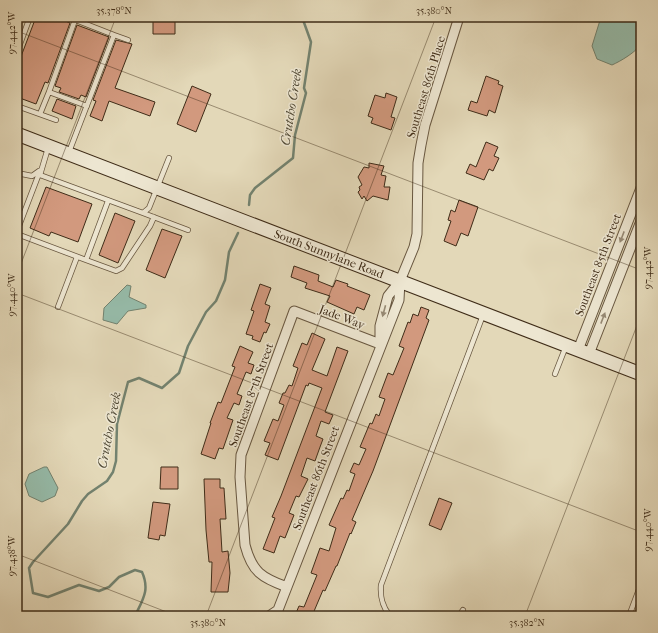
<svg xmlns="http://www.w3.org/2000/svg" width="658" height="633" viewBox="0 0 658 633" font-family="'IM FELL French Canon',serif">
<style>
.water{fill:#96bba9;stroke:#73826f}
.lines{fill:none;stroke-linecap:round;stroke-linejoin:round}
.stream{stroke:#73826f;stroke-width:2.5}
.building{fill:#d2997e;stroke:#3f2c18}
.service-casing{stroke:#685740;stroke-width:6}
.minor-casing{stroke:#685740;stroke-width:11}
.secondary-casing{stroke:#3f2c18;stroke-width:15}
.service{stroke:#ede6d1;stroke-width:4.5}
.minor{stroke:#ede6d1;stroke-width:9}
.secondary{stroke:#ede6d1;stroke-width:13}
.oneway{fill:#968974}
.ticks{fill:none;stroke:#3f2c18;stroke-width:1;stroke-opacity:0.45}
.labels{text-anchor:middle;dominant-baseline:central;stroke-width:3;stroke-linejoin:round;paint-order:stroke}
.street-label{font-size:12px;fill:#3f2c18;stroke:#ede6d1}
.water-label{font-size:13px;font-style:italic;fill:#504935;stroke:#ede6d1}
.neatline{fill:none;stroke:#3f2c18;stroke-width:1.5}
.ticks-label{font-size:10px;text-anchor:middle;fill:#3f2c18}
</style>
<rect width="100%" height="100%" fill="#e3d8b8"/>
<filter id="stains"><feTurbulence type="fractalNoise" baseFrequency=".005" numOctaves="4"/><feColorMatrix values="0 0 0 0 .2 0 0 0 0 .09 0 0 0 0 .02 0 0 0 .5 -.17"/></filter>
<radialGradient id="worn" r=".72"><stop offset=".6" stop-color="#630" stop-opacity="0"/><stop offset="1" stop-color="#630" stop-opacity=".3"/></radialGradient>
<!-- water -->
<path class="water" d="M 601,17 L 641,17 L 641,44 C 636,52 621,61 612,65 L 597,59 L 592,46 Z
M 127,285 L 131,286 L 129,297 L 146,305 L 146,308 L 128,311 L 117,324 L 103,320 L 104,308 Z
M 44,467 L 47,467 L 58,488 L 55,496 L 42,502 L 29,496 L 25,484 L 29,474 Z"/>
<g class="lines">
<!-- stream -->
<path class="stream" d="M 249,205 L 250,195 L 255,188 L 293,158 L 295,135 L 306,93 L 304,88 L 311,42 L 302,17
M 135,616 C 143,599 150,590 142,572 L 135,570 L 119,577 L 109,587 L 99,591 L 79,585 L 48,597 L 33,593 L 29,568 L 33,562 L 68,524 L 82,501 L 88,494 L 107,481 L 113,472 L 116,461 L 117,424 L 128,382 L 139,378 L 162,388 L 179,373 L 188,346 L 206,312 L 216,301 L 225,280 L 229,252 L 238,233"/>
</g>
<!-- building -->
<path class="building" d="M 36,17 L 56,17 L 70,23 L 48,83 L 45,82 L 36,104 L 17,97 L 17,67 Z
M 153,17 L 175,17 L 175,34 L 153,34 Z
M 77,25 L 109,37 L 86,97 L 81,95 L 79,99 L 59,92 L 61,88 L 55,86 Z
M 116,40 L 132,44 L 115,88 L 155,102 L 150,116 L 109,101 L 102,121 L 90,116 L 96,101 L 93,100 Z
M 486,76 L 499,81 L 498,84 L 503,86 L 495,113 L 489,110 L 487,116 L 468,110 L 471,101 L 477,103 Z
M 192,86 L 211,94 L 196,132 L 177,124 Z
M 386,93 L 397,97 L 391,117 L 395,118 L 391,130 L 371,123 L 373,118 L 368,116 L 375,95 L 385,98 Z
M 57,99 L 76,106 L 72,119 L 52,111 Z
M 486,142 L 498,147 L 494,156 L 499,158 L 493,171 L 489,169 L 484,180 L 466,173 L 470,164 L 476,167 Z
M 369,163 L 384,166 L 381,175 L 386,176 L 384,187 L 390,187 L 388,200 L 373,196 L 367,201 L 364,196 L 362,199 L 358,192 L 360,190 L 359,187 L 362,185 L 358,177 L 364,167 L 369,168 Z
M 46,187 L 92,204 L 78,242 L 51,232 L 49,236 L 30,228 Z
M 459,200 L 478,207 L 468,236 L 461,233 L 456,246 L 444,241 L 451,221 L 448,220 L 451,210 L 455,212 Z
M 115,213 L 135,221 L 118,263 L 99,255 Z
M 162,229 L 182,236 L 165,278 L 146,270 Z
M 294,266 L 319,275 L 318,281 L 333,287 L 336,280 L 348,284 L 347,286 L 370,295 L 364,310 L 357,307 L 354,314 L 327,302 L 330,296 L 305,288 L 307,283 L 291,277 Z
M 260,284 L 271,288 L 265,304 L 270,306 L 265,322 L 270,324 L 266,333 L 264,332 L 260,342 L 252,339 L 253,336 L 246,334 L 254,311 L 251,310 Z
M 421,307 L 429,310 L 426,318 L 429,320 L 373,471 L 352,520 L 356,522 L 351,534 L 350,533 L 337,566 L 336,566 L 325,591 L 323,590 L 312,616 L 303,616 L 296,613 L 299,606 L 304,607 L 317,575 L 311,573 L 320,548 L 329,551 L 336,528 L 329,525 L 341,498 L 343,499 L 347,490 L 349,491 L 355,474 L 350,472 L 354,463 L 359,465 L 366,449 L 360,447 L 370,423 L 372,424 L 376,414 L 379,416 L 385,399 L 379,397 L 388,373 L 393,375 L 404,348 L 399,346 L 408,322 L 410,323 L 413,314 L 418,316 Z
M 312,333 L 325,339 L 312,370 L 327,376 L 337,347 L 348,351 L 325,412 L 333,415 L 329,424 L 321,421 L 316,436 L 323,439 L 320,447 L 315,461 L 307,458 L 301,476 L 308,479 L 299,497 L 296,496 L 289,513 L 294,515 L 285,538 L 280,536 L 274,553 L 263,549 L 275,518 L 272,517 L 281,496 L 322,388 L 309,383 L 308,386 L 306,385 L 278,460 L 265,455 L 270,443 L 264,441 L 273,419 L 278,421 L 284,405 L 279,403 L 283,393 L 285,393 L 289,385 L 292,386 L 298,368 L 293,366 L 302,343 L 307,345 Z
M 240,346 L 253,352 L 248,363 L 254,365 L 251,374 L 246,372 L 237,394 L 242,396 L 239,405 L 234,403 L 227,418 L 233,420 L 223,449 L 219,448 L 215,459 L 201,454 L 211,423 L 210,423 L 218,402 L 221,403 L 235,367 L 232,366 Z
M 161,467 L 178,467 L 178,489 L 160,489 Z
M 204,479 L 220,479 L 220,488 L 224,488 L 226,519 L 220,519 L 221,535 L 222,552 L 228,551 L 230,573 L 228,592 L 211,592 L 212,562 L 209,562 L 206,530 Z
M 439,498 L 452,503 L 441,530 L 429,525 Z
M 153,502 L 170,504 L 165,536 L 160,535 L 159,540 L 148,538 Z"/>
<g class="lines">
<!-- service casing -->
<g class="service-casing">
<path id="service" d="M 68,17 L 114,35
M 75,20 L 49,92 L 87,106
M 17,52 L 30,17
M 17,106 L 56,120
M 40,114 L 49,92
M 48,148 L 40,175 L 143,213 L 149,208 L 169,158
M 69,152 L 114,35 L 128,40
M 17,173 L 32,176 L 39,171
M 143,213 L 188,230
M 17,231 L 40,171
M 17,234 L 86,260 L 108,201
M 86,260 L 116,271 L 122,268 L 150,226 L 154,217
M 58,307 L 77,257
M 555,374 L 566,346
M 390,616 C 382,606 380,597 381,585 L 483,315
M 459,616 L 463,610
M 629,616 L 641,584"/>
</g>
<!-- minor casing -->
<g class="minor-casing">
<path id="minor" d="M 380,343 L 380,326 L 388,296 L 400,281 L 414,247 L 417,234 L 418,163 L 421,145 L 425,125 L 459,17
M 578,350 L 641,188
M 589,354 L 641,221
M 287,587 C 262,578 252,572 245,545 L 240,477 L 241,455 L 294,311 L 380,344
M 269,616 L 278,610 L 399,300 L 400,281"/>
</g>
<!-- secondary casing -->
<g class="secondary-casing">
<path id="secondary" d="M 17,134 L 641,374"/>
</g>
<!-- service -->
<use href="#service" class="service"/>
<!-- minor -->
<use href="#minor" class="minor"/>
<!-- secondary -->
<use href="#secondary" class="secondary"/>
</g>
<!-- one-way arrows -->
<defs><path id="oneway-solid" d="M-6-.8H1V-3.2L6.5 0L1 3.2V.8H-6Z"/></defs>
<g class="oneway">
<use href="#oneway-solid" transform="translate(622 237) rotate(111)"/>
<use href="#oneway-solid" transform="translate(384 311) rotate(105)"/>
<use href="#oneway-solid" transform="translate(603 318) rotate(-69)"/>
</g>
<!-- ticks -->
<path class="ticks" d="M 17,31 L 641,270M 17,274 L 116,17M 17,293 L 641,532M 17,554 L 177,616M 206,616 L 436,17M 525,616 L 641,315"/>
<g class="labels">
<!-- street labels -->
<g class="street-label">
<text transform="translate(426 87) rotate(-73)">Southeast 86th Place</text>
<text transform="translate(329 254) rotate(21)">South Sunnylane Road</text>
<text transform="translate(598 265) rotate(-69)">Southeast 85th Street</text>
<text transform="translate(342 317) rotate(21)">Jade Way</text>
<text transform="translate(251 395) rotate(-70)">Southeast 87th Street</text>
<text transform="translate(316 478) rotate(-69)">Southeast 86th Street</text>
</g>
<!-- water labels -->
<g class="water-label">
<text transform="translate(291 107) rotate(-81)">Crutcho Creek</text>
<text transform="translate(109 430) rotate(-79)">Crutcho Creek</text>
</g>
</g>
<!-- margin -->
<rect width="658" height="633" fill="none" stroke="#e3d8b8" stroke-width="44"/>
<rect x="22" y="22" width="614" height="589" class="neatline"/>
<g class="ticks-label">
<text x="114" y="14">35.378°N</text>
<text x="434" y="14">35.380°N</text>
<text transform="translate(11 33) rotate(-90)" y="4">97.442°W</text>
<text transform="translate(647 268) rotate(-90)" y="4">97.442°W</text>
<text transform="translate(11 295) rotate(-90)" y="4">97.440°W</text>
<text transform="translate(647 530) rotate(-90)" y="4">97.440°W</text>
<text transform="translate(11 556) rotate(-90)" y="4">97.438°W</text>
<text x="208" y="626">35.380°N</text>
<text x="527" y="626">35.382°N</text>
</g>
<rect width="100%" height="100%" filter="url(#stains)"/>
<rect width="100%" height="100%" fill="url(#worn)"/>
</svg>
